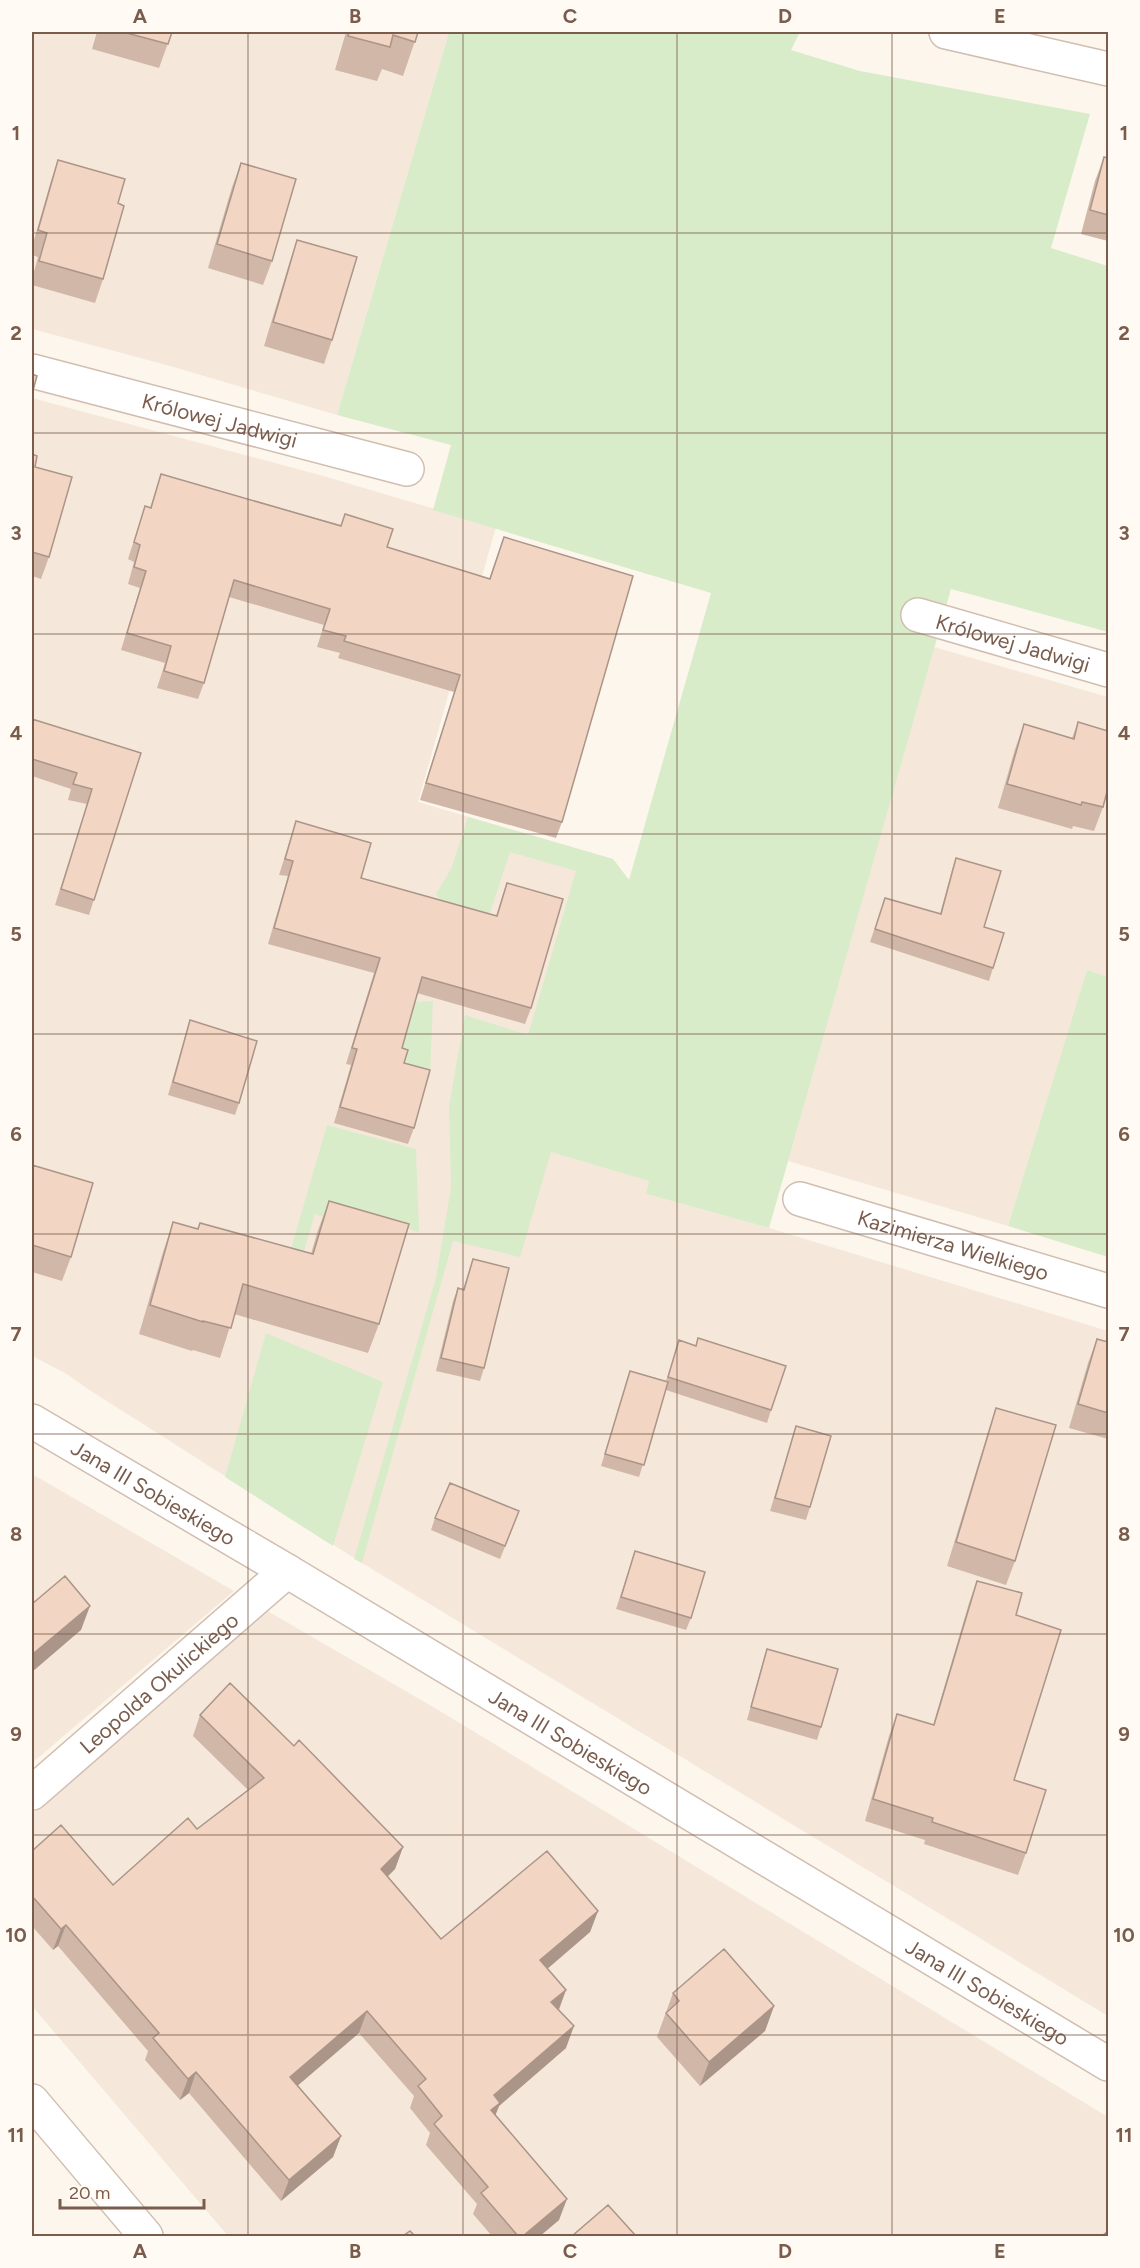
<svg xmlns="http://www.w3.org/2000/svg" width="1140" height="2268" viewBox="0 0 1140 2268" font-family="Figtree,sans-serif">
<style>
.residential{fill:#f5e8da}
.green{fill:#d8ecc9}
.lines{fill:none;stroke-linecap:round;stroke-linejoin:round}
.street-casing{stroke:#d1beb0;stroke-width:36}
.street{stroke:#fff;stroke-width:33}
.wall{fill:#d1b7a8}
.shaded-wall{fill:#aa9588}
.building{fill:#f3d5c3;stroke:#aa9588;stroke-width:1.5}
.grid{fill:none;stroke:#7a5c4d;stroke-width:1.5;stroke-opacity:0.55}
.labels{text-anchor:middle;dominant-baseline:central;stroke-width:4.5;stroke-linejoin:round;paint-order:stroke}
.street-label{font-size:21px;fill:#7a5c4d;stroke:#fffaf3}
.neatline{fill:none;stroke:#7a5c4d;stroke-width:2}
.grid-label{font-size:20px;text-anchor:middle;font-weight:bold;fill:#7a5c4d}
</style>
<rect width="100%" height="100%" fill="#fdf6ec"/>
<!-- residential -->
<path class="residential" d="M 34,32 L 449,32 L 337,415 L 170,366 L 32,329 L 32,38 Z
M 32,398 L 320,475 L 496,527 L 418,802 L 613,859 L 629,880 L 552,1152 L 650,1181 L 646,1194 L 769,1228 L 1108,1331 L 1108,2016 L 362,1563 L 91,1391 L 65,1373 L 32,1356 Z
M 934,647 L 1108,697 L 1108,977 L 1087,971 L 1008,1226 L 788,1161 Z
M 32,1474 L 234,1591 L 32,1763 Z
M 264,1609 L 440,1711 L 1108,2117 L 1108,2236 L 228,2236 L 32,2006 L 32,1814 Z"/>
<!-- green -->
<path class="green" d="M 449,32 L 786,32 L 799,34 L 791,50 L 860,71 L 1090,114 L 1051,248 L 1108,266 L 1108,632 L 951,589 L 769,1228 L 646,1194 L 649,1181 L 551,1152 L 520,1257 L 453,1241 L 362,1563 L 354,1559 L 436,1278 L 451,1187 L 449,1106 L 465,1015 L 528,1035 L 576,871 L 510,852 L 487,922 L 454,921 L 436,894 L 451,869 L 468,817 L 613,859 L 629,880 L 711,593 L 433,510 L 451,445 L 337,415 Z
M 1087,970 L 1108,977 L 1108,1257 L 1008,1226 Z
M 433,1001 L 430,1078 L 413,1069 L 394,1049 L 409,1002 Z
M 327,1125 L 416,1149 L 419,1232 L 345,1208 L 341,1224 L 315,1214 L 281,1327 L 269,1324 Z
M 266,1333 L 383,1382 L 333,1546 L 225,1477 Z"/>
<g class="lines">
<!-- street casing -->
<g class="street-casing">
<g id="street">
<path d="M 946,32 L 1108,69"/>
<path id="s1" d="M 32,371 L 407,469"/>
<path id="s2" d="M 918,615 L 1108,670"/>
<path id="s3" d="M 800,1199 L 1108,1291"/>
<path id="s4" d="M 32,1421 L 287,1571 L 1108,2064"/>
<path id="s5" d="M 32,1793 L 287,1571"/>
<path d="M 32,2101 L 146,2236"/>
</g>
</g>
<!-- street -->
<use href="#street" class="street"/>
</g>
<!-- wall -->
<path class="wall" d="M 94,32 L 172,32 L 159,68 L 92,49 L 97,32 Z
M 346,32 L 418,32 L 403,76 L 382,69 L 377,81 L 335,70 Z
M 1104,157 L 1108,158 L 1108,241 L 1081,234 L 1095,181 Z
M 58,160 L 118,203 L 103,279 L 95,303 L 32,285 L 32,279 L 38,257 L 32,255 L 32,247 L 50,184 Z
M 241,163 L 272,261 L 263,285 L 208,268 L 232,187 Z
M 297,240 L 332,340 L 324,364 L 264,346 L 289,264 Z
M 32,454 L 35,467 L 49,557 L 41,579 L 32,576 Z
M 161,474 L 341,525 L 345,514 L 387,547 L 489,579 L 504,537 L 562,822 L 556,838 L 420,800 L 454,692 L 338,658 L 340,653 L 317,647 L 324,625 L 229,597 L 204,683 L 198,699 L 157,688 L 165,663 L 121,650 L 140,588 L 128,584 L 134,562 L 128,559 L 145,506 L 150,508 Z
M 32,719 L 141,753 L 89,915 L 55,905 L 87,804 L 68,800 L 71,789 L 32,776 Z
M 1078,722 L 1103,807 L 1094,831 L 1073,826 L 1072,829 L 998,808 L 1015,749 L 1024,724 L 1072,738 Z
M 296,821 L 361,878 L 496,916 L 507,883 L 531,1008 L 525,1024 L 417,993 L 402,1048 L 414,1128 L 408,1144 L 334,1123 L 351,1065 L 346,1064 L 374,973 L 268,944 L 288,876 L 279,875 Z
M 956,858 L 984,927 L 993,968 L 989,981 L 870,942 L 885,898 L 940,914 L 952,870 Z
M 190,1020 L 239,1103 L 235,1115 L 168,1095 L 186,1033 Z
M 32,1165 L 71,1257 L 62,1281 L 32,1272 Z
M 329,1201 L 379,1324 L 368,1353 L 234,1314 L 220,1358 L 193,1350 L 192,1351 L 139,1334 L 163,1252 L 173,1222 L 198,1229 L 311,1254 L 318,1230 Z
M 473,1259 L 484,1368 L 480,1381 L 436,1371 L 453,1301 L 458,1288 L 463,1289 Z
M 1097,1339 L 1108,1342 L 1108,1439 L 1069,1428 L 1088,1363 Z
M 679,1340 L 771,1410 L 767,1423 L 666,1390 L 639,1477 L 601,1466 L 630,1371 L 666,1381 Z
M 996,1408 L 1015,1561 L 1006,1585 L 947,1566 L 988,1432 Z
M 796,1426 L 810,1507 L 806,1520 L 770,1511 Z
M 435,1518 L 514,1524 L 500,1559 L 431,1530 Z
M 635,1551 L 691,1618 L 686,1630 L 616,1609 Z
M 977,1581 L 1016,1615 L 1014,1780 L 1026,1853 L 1018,1875 L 924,1844 L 925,1840 L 865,1821 L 889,1736 L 897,1714 L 933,1725 L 969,1603 Z
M 767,1649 L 821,1727 L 817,1740 L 747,1720 L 763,1661 Z
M 200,1715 L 294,1746 L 403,1847 L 395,1869 L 388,1876 L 441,1939 L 598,1911 L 590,1932 L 547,1969 L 566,1990 L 559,2010 L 566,2048 L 499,2106 L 495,2115 L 559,2220 L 540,2236 L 492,2236 L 473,2214 L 477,2204 L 426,2145 L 430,2133 L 410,2108 L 414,2096 L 359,2033 L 297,2086 L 341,2136 L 333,2157 L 281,2201 L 189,2093 L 180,2100 L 145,2060 L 148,2051 L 58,1946 L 53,1950 L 32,1926 L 32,1851 L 113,1885 L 197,1829 L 248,1790 L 193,1736 Z
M 673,1993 L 774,2006 L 765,2031 L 700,2086 L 657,2037 Z"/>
<!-- shaded-wall -->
<path class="shaded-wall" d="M 90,1606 L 81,1630 L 32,1672 L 32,1659 L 34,1653 Z
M 403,1847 L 395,1869 L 374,1890 L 381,1869 Z
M 598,1911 L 590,1932 L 532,1982 L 540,1960 Z
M 66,1925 L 58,1946 L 53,1950 L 61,1929 Z
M 566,1990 L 558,2011 L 551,2002 Z
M 774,2006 L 765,2031 L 700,2086 L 709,2062 Z
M 367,2011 L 359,2033 L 282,2099 L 290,2077 Z
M 574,2026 L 566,2048 L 499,2106 L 492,2124 L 483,2132 L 494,2095 Z
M 196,2072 L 189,2093 L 180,2100 L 188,2079 Z
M 341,2136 L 333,2157 L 281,2201 L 289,2180 Z
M 567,2199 L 559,2220 L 540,2236 L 523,2236 Z"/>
<!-- building -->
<path class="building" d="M 123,32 L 172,32 L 168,44 Z
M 349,32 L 418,32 L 415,42 L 393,35 L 390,47 L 348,36 Z
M 1104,157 L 1108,158 L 1108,215 L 1090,210 Z
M 58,160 L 125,179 L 118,203 L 124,206 L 103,279 L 39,261 L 47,233 L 38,230 Z
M 241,163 L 296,179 L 272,261 L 217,244 Z
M 297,240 L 357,257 L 332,340 L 273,322 Z
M 32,374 L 37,376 L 32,394 Z
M 32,454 L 37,456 L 35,467 L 72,477 L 49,557 L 32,552 Z
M 161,474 L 341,526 L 345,514 L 393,529 L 387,547 L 490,579 L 504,537 L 633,576 L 562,822 L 426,783 L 460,675 L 344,641 L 346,636 L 323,630 L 330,609 L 234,580 L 204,683 L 164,671 L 171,646 L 127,633 L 146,571 L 134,567 L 140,545 L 134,542 L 145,506 L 151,508 Z
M 32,719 L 141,753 L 94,900 L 61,889 L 92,789 L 73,784 L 77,773 L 32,759 Z
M 1078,722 L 1108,731 L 1108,788 L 1103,807 L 1082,802 L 1081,805 L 1007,784 L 1024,724 L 1074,739 Z
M 296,821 L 371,843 L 361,878 L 497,916 L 507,883 L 563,899 L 531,1008 L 422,977 L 402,1048 L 408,1050 L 404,1063 L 430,1070 L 414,1128 L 340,1107 L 357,1049 L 352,1048 L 380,958 L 274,928 L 293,861 L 285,859 Z
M 956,858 L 1001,871 L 984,927 L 1004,933 L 993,968 L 875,929 L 885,898 L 941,914 Z
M 190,1020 L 257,1041 L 239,1103 L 173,1082 Z
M 32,1165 L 93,1183 L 71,1257 L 32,1245 Z
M 329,1201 L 409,1224 L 379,1324 L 243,1284 L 231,1328 L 203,1321 L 203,1322 L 150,1305 L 173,1222 L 198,1229 L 200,1223 L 313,1254 Z
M 473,1259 L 509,1268 L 484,1368 L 441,1358 L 458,1288 L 464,1290 Z
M 698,1338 L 786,1366 L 771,1410 L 668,1377 L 679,1340 L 696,1346 Z
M 1097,1339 L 1108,1342 L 1108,1413 L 1078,1404 Z
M 630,1371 L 668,1382 L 644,1465 L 605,1454 Z
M 996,1408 L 1056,1425 L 1015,1561 L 956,1542 Z
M 796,1426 L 831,1436 L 810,1507 L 775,1498 Z
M 450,1483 L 519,1511 L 505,1546 L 435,1518 Z
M 635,1551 L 705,1572 L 691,1618 L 621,1597 Z
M 65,1576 L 90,1606 L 34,1653 L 32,1650 L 32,1604 Z
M 977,1581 L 1022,1593 L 1016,1615 L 1061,1630 L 1014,1780 L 1046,1790 L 1026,1853 L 932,1822 L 933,1818 L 873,1799 L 897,1714 L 934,1725 Z
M 767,1649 L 838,1669 L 821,1727 L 751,1707 Z
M 230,1683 L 294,1746 L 299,1740 L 403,1847 L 381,1869 L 441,1939 L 547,1851 L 598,1911 L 540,1960 L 566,1990 L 551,2002 L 574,2026 L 494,2095 L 500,2103 L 491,2110 L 567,2199 L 523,2236 L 518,2236 L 481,2193 L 488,2187 L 434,2124 L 442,2116 L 418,2086 L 426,2079 L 367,2011 L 290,2077 L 341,2136 L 289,2180 L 196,2072 L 188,2079 L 153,2038 L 159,2033 L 66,1925 L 61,1929 L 32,1896 L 32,1851 L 61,1825 L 113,1885 L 188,1818 L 197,1829 L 264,1778 L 200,1715 Z
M 724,1949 L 774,2006 L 709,2062 L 666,2013 L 679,2001 L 673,1993 Z
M 608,2205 L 636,2236 L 572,2236 Z
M 410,2231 L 415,2236 L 403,2236 Z
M 1108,2231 L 1108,2236 L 1102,2236 Z"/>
<!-- grid -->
<path class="grid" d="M 248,32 L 248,2236M 463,32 L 463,2236M 677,32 L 677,2236M 892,32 L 892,2236M 32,233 L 1108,233M 32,433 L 1108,433M 32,634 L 1108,634M 32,834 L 1108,834M 32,1034 L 1108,1034M 32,1234 L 1108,1234M 32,1434 L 1108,1434M 32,1634 L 1108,1634M 32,1835 L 1108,1835M 32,2035 L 1108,2035"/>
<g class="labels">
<!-- street labels -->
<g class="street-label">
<text stroke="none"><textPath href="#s1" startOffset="194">Królowej Jadwigi</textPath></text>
<text stroke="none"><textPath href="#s2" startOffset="99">Królowej Jadwigi</textPath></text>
<text stroke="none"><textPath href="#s3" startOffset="160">Kazimierza Wielkiego</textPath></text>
<text stroke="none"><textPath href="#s4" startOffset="141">Jana III Sobieskiego</textPath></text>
<text stroke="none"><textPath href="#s5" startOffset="168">Leopolda Okulickiego</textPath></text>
<text stroke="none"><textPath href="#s4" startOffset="627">Jana III Sobieskiego</textPath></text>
<text stroke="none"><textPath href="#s4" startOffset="1113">Jana III Sobieskiego</textPath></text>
</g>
</g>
<!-- border -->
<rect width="1140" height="2268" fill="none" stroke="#fffaf3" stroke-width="66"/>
<!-- scale -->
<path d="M60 2199v9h144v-9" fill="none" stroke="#7a5c4d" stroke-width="3"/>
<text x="69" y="2199" font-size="18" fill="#7a5c4d" stroke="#fffaf3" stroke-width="4.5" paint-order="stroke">20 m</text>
<rect x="33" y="33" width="1074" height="2202" class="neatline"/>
<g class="grid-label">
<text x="140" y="23">A</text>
<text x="355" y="23">B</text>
<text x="570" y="23">C</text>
<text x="785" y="23">D</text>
<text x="1000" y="23">E</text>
<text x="16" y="140">1</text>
<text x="1124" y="140">1</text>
<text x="16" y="340">2</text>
<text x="1124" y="340">2</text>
<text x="16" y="540">3</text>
<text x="1124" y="540">3</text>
<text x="16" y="740">4</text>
<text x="1124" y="740">4</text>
<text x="16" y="941">5</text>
<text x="1124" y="941">5</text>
<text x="16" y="1141">6</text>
<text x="1124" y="1141">6</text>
<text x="16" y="1341">7</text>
<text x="1124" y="1341">7</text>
<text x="16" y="1541">8</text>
<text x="1124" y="1541">8</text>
<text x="16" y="1741">9</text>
<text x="1124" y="1741">9</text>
<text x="16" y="1942">10</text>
<text x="1124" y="1942">10</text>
<text x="16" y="2142">11</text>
<text x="1124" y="2142">11</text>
<text x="140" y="2258">A</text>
<text x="355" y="2258">B</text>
<text x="570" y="2258">C</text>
<text x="785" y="2258">D</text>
<text x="1000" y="2258">E</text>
</g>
</svg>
